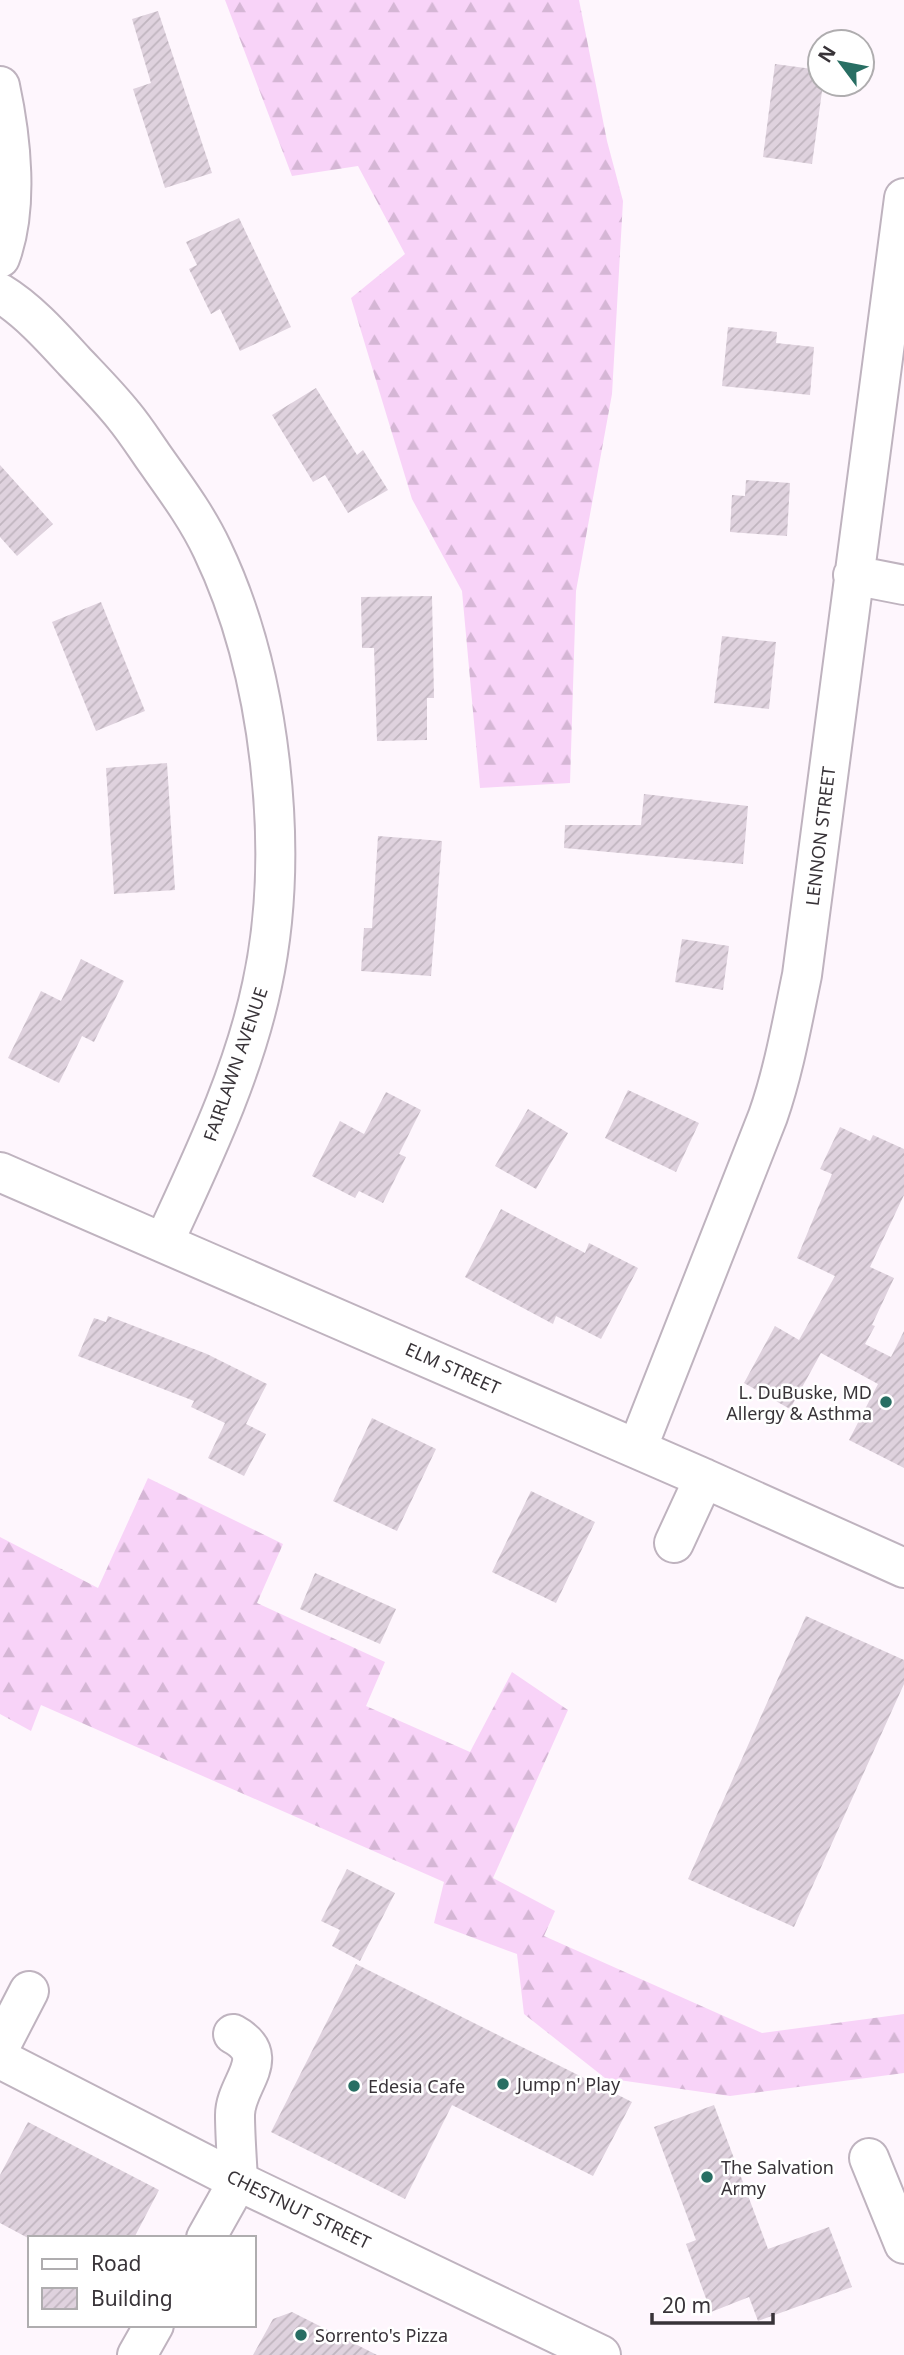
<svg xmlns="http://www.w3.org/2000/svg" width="904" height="2355" viewBox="0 0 904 2355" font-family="'Noto Sans',sans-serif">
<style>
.forest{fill:url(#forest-firs)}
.building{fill:url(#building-hatch)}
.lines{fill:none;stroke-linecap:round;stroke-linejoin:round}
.minor-casing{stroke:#bfb3bf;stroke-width:42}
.major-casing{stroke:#bfb3bf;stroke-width:42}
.minor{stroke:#fff;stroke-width:38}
.major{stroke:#fff;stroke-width:38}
.poi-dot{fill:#286e63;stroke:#fff;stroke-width:2.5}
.labels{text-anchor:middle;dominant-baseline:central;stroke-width:5;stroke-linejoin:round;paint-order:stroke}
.street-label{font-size:18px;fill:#383338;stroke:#fff}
.poi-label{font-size:18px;fill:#383338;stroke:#fff;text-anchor:start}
</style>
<defs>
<pattern id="forest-firs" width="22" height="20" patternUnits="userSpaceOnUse" patternTransform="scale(1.75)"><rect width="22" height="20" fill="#f8d3f8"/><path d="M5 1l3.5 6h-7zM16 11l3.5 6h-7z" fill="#d5b6d5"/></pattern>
<pattern id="building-hatch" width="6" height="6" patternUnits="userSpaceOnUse" patternTransform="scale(1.75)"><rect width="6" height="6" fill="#dfd2de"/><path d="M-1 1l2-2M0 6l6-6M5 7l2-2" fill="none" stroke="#c0b5bf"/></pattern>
</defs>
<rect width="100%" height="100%" fill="#fef6fd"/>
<!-- forest -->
<path class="forest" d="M 225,0 L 579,0 L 607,141 L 623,201 L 612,394 L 576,591 L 570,783 L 480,788 L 462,591 L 412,499 L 351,298 L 405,254 L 358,166 L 292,176 Z
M 148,1478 L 283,1544 L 257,1603 L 385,1662 L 366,1706 L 470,1752 L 512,1672 L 568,1710 L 493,1878 L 555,1911 L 544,1936 L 762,2033 L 904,2014 L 904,2073 L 730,2096 L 605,2078 L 524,2014 L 517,1954 L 434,1923 L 444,1882 L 41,1705 L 31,1731 L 0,1714 L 0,1537 L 98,1588 Z"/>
<!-- building -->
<path class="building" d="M 158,11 L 212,173 L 165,188 L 133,89 L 151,83 L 132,19 Z
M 775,64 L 820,70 L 820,84 L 823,84 L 812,164 L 763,157 Z
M 239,218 L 291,327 L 240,351 L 220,309 L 211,314 L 189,269 L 197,265 L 186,242 Z
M 728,327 L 777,332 L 776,343 L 814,347 L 810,395 L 722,386 Z
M 316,388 L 357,455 L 363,450 L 388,490 L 348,513 L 325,475 L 313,482 L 272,415 Z
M 0,465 L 53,524 L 17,556 L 0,537 Z
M 746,480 L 790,483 L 787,536 L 730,532 L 732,495 L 745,496 Z
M 432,596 L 434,698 L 427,698 L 427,740 L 377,741 L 374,648 L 362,648 L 361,597 Z
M 101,602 L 145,711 L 96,731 L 52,622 Z
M 722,636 L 776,642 L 769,709 L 714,703 Z
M 167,763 L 175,890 L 114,894 L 106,768 Z
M 644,794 L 748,806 L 743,864 L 564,848 L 565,825 L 641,825 Z
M 378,836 L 442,841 L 431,976 L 361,971 L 364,928 L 372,928 Z
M 682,939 L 729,946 L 723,990 L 675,982 Z
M 81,959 L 124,981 L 94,1042 L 82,1036 L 59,1083 L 8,1058 L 41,991 L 61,1001 Z
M 628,1090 L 699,1123 L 676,1172 L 605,1138 Z
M 386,1092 L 421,1110 L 399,1154 L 406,1157 L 383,1203 L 359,1191 L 355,1198 L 312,1176 L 340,1121 L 364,1134 Z
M 528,1109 L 568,1133 L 536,1189 L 495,1166 Z
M 840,1127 L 870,1141 L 873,1135 L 904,1149 L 904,1195 L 870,1267 L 894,1278 L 872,1325 L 875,1326 L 865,1344 L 891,1357 L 904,1331 L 904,1468 L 849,1440 L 878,1384 L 821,1353 L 790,1409 L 744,1383 L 775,1326 L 799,1340 L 835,1276 L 797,1258 L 832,1174 L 820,1169 Z
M 501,1209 L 585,1253 L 589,1243 L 638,1268 L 601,1339 L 556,1316 L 553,1324 L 465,1277 Z
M 108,1316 L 207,1354 L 267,1384 L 246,1424 L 266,1434 L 244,1476 L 208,1458 L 225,1423 L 191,1407 L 194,1401 L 78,1356 L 94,1318 L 106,1322 Z
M 372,1418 L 436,1449 L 397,1531 L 333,1501 Z
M 531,1491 L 595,1522 L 556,1603 L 492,1572 Z
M 315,1573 L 396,1609 L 380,1644 L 300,1609 Z
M 806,1616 L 904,1660 L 904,1684 L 794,1927 L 688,1879 Z
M 347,1869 L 395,1893 L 360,1961 L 332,1946 L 340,1930 L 321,1921 Z
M 356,1964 L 632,2102 L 593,2176 L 452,2105 L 405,2199 L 271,2132 Z
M 714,2105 L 768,2249 L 829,2227 L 852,2287 L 758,2321 L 749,2297 L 711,2312 L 686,2244 L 696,2240 L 654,2127 Z
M 28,2122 L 159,2190 L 134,2238 L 28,2238 L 0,2223 L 0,2175 Z
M 292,2312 L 377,2355 L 253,2355 L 273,2319 Z"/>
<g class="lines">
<!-- minor casing -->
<g class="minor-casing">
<path id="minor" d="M 0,86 C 11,137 19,208 0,258
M 0,293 C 28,310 52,337 74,361 C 91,379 109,397 124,416 C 134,428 143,442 152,455 C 173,485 196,515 212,549 C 271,672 291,851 262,985 C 243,1075 202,1159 164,1242
M 853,575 L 904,585
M 0,1172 L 699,1476 L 904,1568
M 637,1449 L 768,1116 C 784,1070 792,1023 802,975 L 904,198
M 674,1543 L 704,1478
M 0,2047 L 29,1991
M 0,2059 L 238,2181 C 237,2159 235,2136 235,2115 C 235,2083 275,2057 233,2034
M 869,2158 L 904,2244"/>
</g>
<!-- major casing -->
<g class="major-casing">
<path id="major" d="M 206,2238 L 238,2181 L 601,2355
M 137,2355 L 154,2325"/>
</g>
<!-- minor -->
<use href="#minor" class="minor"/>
<!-- major -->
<use href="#major" class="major"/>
</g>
<!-- markers -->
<g class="poi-dot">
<circle cx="886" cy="1402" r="7"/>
<circle cx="503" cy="2084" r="7"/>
<circle cx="354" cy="2086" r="7"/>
<circle cx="707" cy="2177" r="7"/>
<circle cx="301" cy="2335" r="7"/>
</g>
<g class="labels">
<!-- street labels -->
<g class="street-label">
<text transform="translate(820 836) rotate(-83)">LENNON STREET</text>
<text transform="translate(235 1064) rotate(-71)">FAIRLAWN AVENUE</text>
<text transform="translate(453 1368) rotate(24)">ELM STREET</text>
<text transform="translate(299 2209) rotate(26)">CHESTNUT STREET</text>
</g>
<!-- poi labels -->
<g class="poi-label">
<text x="872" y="1392" text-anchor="end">L. DuBuske, MD<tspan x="872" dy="21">Allergy &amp; Asthma</tspan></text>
<text x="517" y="2084">Jump n' Play</text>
<text x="368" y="2086">Edesia Cafe</text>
<text x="721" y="2167">The Salvation<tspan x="721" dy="21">Army</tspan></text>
<text x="315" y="2335">Sorrento's Pizza</text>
</g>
</g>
<!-- legend -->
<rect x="28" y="2236" width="228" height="91" fill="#ffffff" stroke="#afadaf" stroke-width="2"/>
<rect x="42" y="2259" width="35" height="10" fill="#ffffff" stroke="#afadaf" stroke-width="2"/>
<text x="91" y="2271" font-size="21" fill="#383338">Road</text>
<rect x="42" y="2288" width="35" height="21" fill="url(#building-hatch)" stroke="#afadaf" stroke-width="2"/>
<text x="91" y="2306" font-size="21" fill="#383338">Building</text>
<!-- north arrow -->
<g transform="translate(841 63) rotate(302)"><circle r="33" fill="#ffffff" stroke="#afadaf" stroke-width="2"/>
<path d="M0-5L12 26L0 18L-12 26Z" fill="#286e63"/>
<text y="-10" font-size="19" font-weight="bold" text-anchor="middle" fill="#383338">N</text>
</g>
<!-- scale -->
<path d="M652 2313v10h121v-10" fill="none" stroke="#383338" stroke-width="3.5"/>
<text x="662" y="2313" font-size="21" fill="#383338" stroke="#ffffff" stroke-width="5" paint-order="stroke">20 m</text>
</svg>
